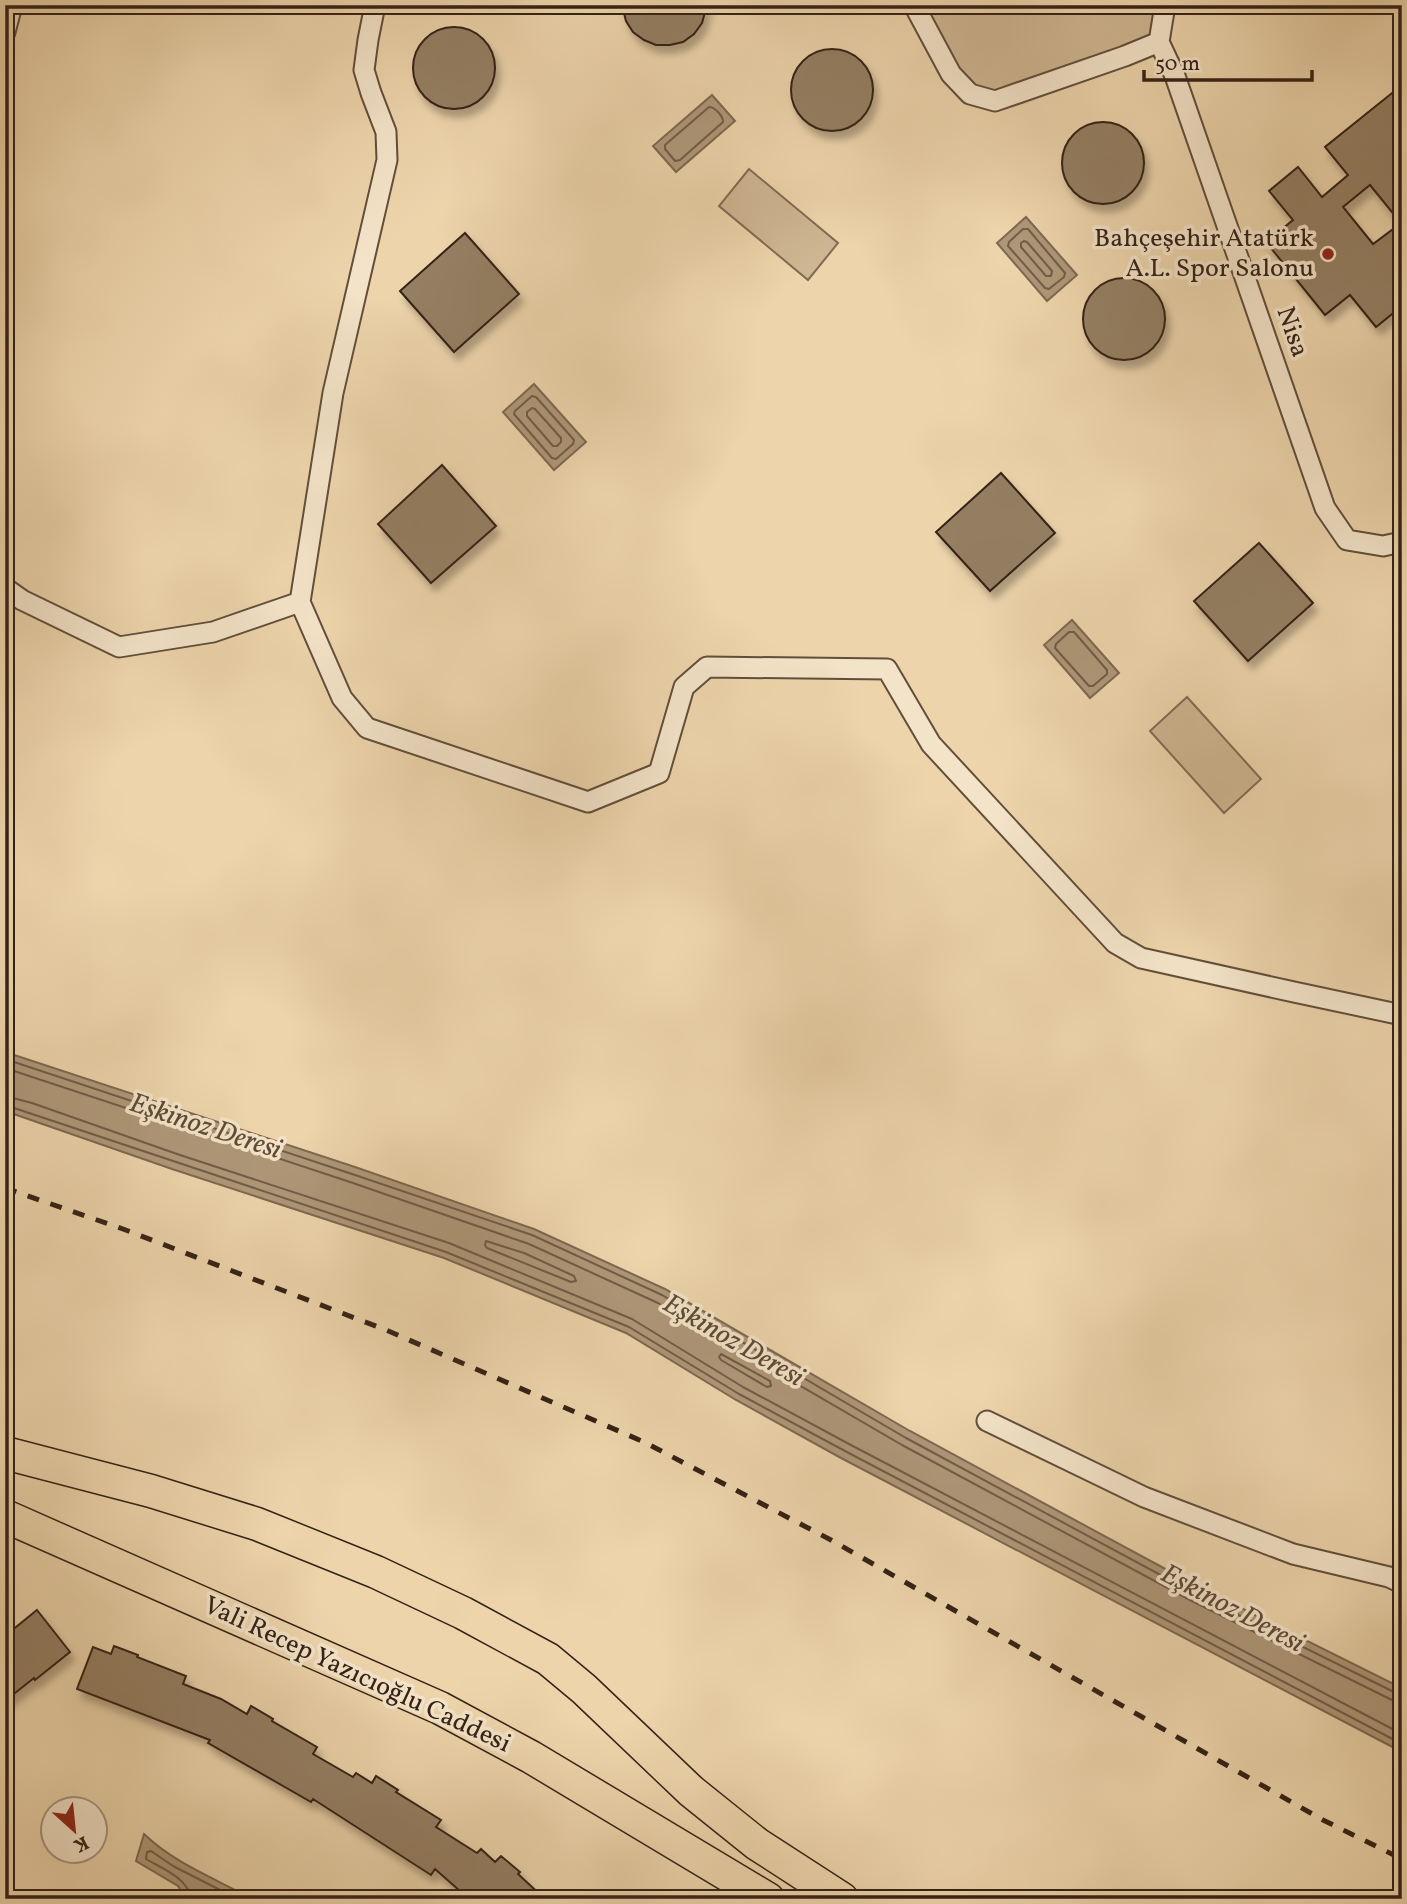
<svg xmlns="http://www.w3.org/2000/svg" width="1407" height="1904" viewBox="0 0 1407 1904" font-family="Vollkorn,serif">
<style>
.green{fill:#ceb692;stroke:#816c54;stroke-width:2}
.water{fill:#ae9778;stroke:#7d6851;stroke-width:2}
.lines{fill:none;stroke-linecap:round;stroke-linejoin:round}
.shore{stroke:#715c47;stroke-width:2}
.building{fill:#947f63;stroke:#342216;stroke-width:2;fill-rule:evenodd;filter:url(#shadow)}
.street-casing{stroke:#624e3b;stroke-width:23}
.primary-casing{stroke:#342216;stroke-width:35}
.street{stroke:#f3e3c8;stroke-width:19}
.primary{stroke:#edd4ab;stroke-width:32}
.rail{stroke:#342216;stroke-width:5;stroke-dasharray:12 12;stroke-linecap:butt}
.poi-dot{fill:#8f2418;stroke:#f3e3c8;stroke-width:2.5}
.labels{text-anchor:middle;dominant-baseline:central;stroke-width:7;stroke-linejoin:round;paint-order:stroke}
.poi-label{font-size:26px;fill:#342216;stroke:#f3e3c8;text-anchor:end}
.street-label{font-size:26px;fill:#342216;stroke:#f3e3c8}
.water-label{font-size:28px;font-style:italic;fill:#5f4b38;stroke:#f3e3c8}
</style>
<defs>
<filter id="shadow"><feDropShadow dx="4.5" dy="8" stdDeviation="3.5" flood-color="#0004"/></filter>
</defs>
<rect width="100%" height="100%" fill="#edd4ab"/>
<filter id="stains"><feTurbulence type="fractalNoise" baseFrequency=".00286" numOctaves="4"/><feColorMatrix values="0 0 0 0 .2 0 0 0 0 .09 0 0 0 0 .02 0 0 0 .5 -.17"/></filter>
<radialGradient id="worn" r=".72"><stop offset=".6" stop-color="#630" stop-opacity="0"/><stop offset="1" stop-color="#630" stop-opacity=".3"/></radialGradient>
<!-- green -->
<path class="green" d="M 914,5 L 1165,5 L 1159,42 L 995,101 L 970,94 Z
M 749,169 L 838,243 L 808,280 L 719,206 Z
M 1187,697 L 1261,779 L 1224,813 L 1150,731 Z"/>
<!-- water -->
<path class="water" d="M 712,95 L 735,121 L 676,172 L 653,146 Z
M 1026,217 L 1077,275 L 1047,301 L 997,243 Z
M 534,384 L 586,442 L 554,470 L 503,412 Z
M 1072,620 L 1119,673 L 1090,698 L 1044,645 Z
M 5,1052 L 355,1167 L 534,1229 L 665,1289 L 910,1431 L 1197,1586 L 1402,1688 L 1402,1752 L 841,1458 L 736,1400 L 626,1333 L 444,1258 L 172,1169 L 5,1111 Z
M 144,1834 C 171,1860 206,1875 239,1892 L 231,1899 L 186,1899 L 178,1886 L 136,1861 Z"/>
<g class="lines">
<!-- shore -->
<path class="shore" d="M 709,107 C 715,107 723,116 723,122 L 680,160 L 675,161 L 665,149 L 665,145 Z
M 1023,229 L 1028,229 L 1065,273 L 1064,277 L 1049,289 L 1045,288 L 1008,246 L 1009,242 Z
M 1024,241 L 1027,242 L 1052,271 L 1051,276 L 1046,276 L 1021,247 L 1021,243 Z
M 532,396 L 536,397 L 574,440 L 573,444 L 556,459 L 552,458 L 514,414 L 515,411 Z
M 532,408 L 535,409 L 561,438 L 561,442 L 557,446 L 553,446 L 527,416 L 527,412 Z
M 1069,632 L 1074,632 L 1107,670 L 1107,674 L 1093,686 L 1089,686 L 1055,648 L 1056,644 Z
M 5,1059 L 352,1174 L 532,1235 L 662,1295 L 906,1438 L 1194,1593 L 1396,1693 L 1402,1693
M 5,1068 L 350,1182 L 529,1244 L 658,1303 L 902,1445 L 1190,1600 L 1392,1700 L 1402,1702
M 5,1096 L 32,1103 L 177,1154 L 449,1243 L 632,1319 L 743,1387 L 849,1444 L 1402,1734
M 5,1105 L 446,1252 L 629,1327 L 739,1394 L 845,1451 L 1402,1744
M 486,1241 L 524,1253 L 574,1276 L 576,1281 L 571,1282 L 487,1248 L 485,1245 Z
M 721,1354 L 770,1381 L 771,1386 L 767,1387 L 721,1360 L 719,1357 Z
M 191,1899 C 188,1878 163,1869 146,1859 L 147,1852 L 151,1851 L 173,1866 L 226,1893 L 227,1899"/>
</g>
<!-- building -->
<path class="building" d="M 622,5 L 707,5 L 702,23 L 694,34 L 683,42 L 670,45 L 656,45 L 644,40 L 633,32 L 626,21 Z
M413 68a41 41 0 1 1 82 0a41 41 0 1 1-82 0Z
M791 90a41 41 0 1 1 82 0a41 41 0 1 1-82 0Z
M 1402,85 L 1402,306 L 1376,327 L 1350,295 L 1325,315 L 1266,242 L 1293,220 L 1269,191 L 1298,167 L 1322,197 L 1348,175 L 1325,147 ZM 1370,185 L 1401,223 L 1373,244 L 1343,207 Z
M1062 163a41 41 0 1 1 82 0a41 41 0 1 1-82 0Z
M 465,233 L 519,294 L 454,352 L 400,291 Z
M1083 319a41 41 0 1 1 82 0a41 41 0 1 1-82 0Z
M 442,465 L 496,526 L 431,583 L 378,524 Z
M 1001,473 L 1055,533 L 990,591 L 936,532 Z
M 1259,543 L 1313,603 L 1248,661 L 1194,601 Z
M 37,1610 L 70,1652 L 35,1680 L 34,1678 L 5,1701 L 5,1636 Z
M 114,1646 L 138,1655 L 137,1657 L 186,1676 L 183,1684 L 221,1699 L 247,1714 L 251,1706 L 273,1719 L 272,1721 L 317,1747 L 313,1754 L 353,1777 L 356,1773 L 372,1783 L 376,1776 L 398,1790 L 396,1792 L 441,1820 L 436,1827 L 477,1853 L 481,1849 L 495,1862 L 501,1856 L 520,1872 L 518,1874 L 545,1899 L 469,1899 L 435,1869 L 431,1875 L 313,1799 L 311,1802 L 208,1743 L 210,1740 L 77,1689 L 93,1647 L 111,1654 Z"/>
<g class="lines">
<!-- street casing -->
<g class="street-casing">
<path id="street" d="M 914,5 L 951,74 L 970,94 L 995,101 L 1125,56 L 1159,42
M 1165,5 L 1159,42 L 1175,76 L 1325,508 L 1347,540 L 1383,546 L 1402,542
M 5,32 L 12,5
M 5,588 L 22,600 L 119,647 L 213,632 L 300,602 L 333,393 L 387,160 L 386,132 L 371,93 L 364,70 L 368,40 L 375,5
M 300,602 L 342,698 L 367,728 L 588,802 L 659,773 L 684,687 L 707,667 L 887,669 L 931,744 L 1115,943 L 1141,958 L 1294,992 L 1402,1015
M 987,1421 L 1144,1497 L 1293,1554 L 1389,1577 L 1402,1583"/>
</g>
<!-- primary casing -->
<g class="primary-casing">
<path id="primary" d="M 5,1453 L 151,1491 L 257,1524 L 376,1572 L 463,1613 L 548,1659 L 584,1689 L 691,1791 L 757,1844 L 842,1899
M 5,1516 L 440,1708 L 531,1757 L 768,1899"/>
</g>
<!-- street -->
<use href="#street" class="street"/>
<!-- primary -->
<use href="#primary" class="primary"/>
<!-- rail -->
<path class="rail" d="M 5,1188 L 123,1229 L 386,1330 L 644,1442 L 831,1540 L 1323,1820 L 1402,1859"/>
</g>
<!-- markers -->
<circle class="poi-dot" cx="1328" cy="254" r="7"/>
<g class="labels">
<!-- poi labels -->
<g class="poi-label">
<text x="1314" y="239">Bahçeşehir Atatürk<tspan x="1314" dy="30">A.L. Spor Salonu</tspan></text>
</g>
<!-- street labels -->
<g class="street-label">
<text transform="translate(1292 332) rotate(71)">Nisa</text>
<text transform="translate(357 1675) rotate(25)">Vali Recep Yazıcıoğlu Caddesi</text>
</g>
<!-- water labels -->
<g class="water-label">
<text transform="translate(205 1127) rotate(18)">Eşkinoz Deresi</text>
<text transform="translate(733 1341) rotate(30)">Eşkinoz Deresi</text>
<text transform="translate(1232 1609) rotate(28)">Eşkinoz Deresi</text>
</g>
</g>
<!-- margin -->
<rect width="1407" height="1904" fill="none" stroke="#edd4ab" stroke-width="28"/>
<rect x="7" y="7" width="1393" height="1890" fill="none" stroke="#342216" stroke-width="3.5"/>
<rect x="14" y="14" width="1379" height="1876" fill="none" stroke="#342216" stroke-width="2"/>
<!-- north arrow -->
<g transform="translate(74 1830) rotate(153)"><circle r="33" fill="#f3e3c8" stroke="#a79681" stroke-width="2"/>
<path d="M0-5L12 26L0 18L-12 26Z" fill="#8f2418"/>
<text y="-10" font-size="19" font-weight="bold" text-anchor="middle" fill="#342216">K</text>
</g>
<!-- scale -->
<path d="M1144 70v10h168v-10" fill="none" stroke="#342216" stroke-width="3.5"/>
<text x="1155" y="70" font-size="21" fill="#342216" stroke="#f3e3c8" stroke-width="5" paint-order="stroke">50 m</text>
<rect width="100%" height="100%" filter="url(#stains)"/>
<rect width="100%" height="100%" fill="url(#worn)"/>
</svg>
